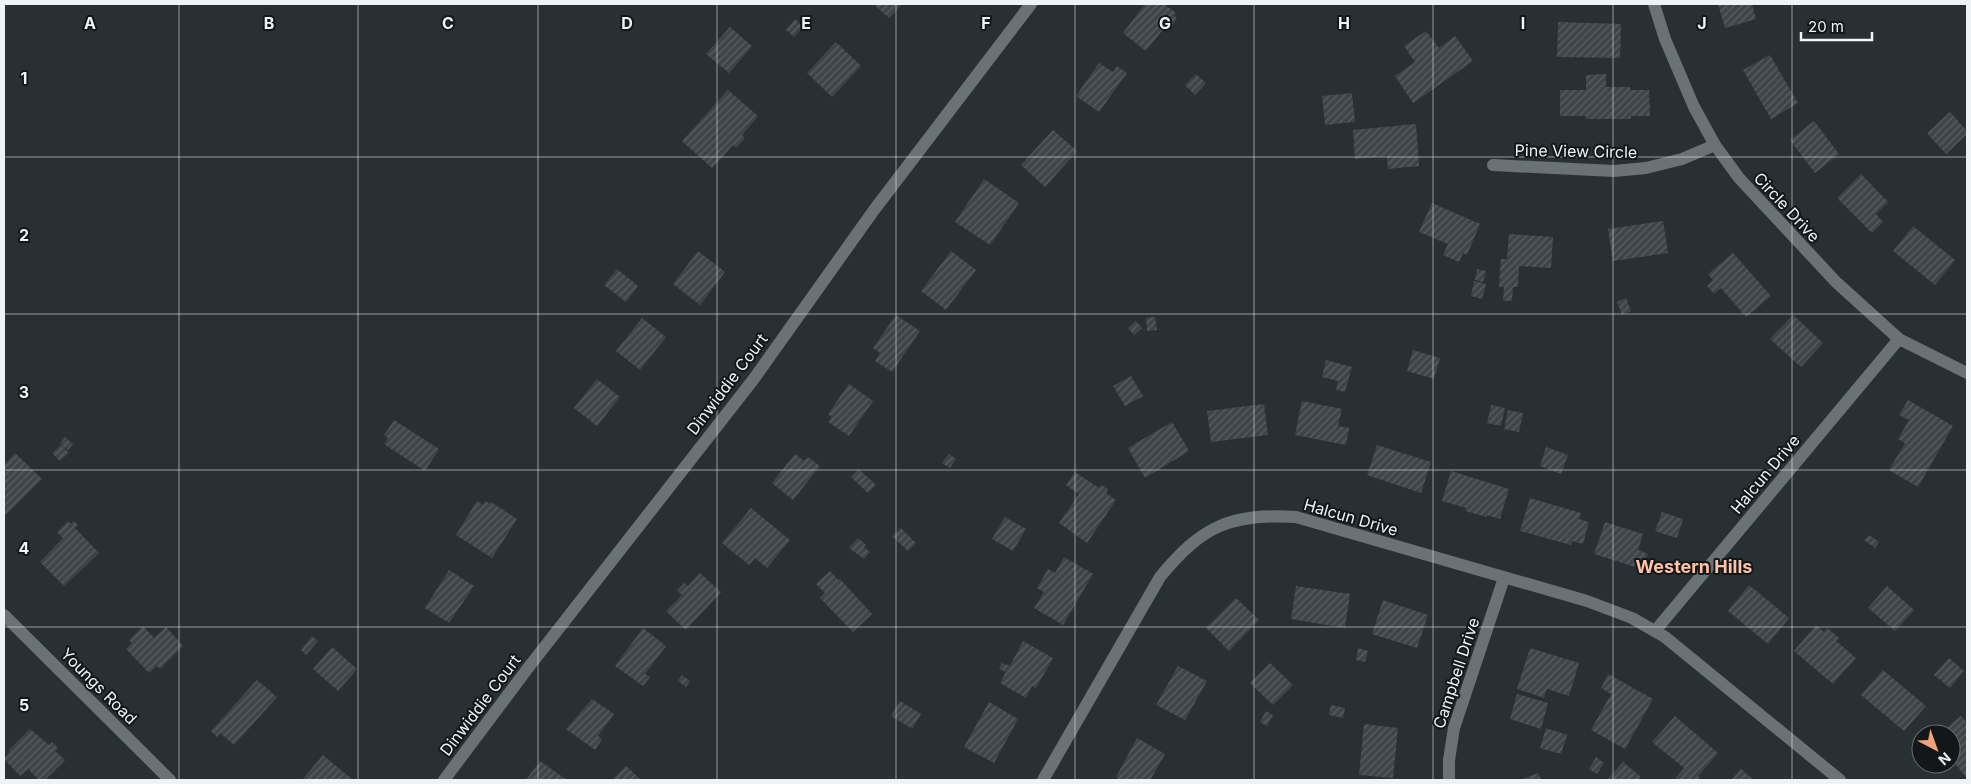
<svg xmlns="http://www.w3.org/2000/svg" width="1971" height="784" viewBox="0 0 1971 784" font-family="Inter,sans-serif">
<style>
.building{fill:url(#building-hatch)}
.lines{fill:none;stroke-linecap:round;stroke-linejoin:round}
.minor{stroke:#6a7276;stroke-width:12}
.tertiary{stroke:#6a7276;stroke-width:12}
.grid{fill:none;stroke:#eef3f5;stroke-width:1;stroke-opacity:0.55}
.labels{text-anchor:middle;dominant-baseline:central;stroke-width:4;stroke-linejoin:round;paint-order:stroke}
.street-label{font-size:16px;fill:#eef3f5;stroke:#141719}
.neighbourhood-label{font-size:18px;font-weight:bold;fill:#ffc3a5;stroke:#141719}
.grid-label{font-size:16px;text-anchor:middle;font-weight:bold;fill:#eef3f5;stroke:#141719;stroke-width:4;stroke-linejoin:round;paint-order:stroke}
</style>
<defs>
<pattern id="building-hatch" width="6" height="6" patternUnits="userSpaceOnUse" patternTransform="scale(1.25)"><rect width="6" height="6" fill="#3d4548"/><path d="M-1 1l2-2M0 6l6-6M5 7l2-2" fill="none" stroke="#596063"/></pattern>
</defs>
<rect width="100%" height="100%" fill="#283033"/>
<!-- building -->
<path class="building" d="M 873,4 L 902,4 L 889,18 Z
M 1145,4 L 1164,4 L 1176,13 L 1174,16 L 1177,18 L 1172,26 L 1168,23 L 1146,51 L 1123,33 Z
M 1718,4 L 1752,4 L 1756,19 L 1725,28 Z
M 795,19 L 803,27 L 794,37 L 786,30 Z
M 1558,22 L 1621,24 L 1620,58 L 1557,57 Z
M 730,27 L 752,46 L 729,73 L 706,54 Z
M 1426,31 L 1439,48 L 1455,36 L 1473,61 L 1413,103 L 1395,76 L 1415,62 L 1404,46 Z
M 836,42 L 861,66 L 832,97 L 807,73 Z
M 1770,55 L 1798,103 L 1771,119 L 1743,70 Z
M 1099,63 L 1113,72 L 1117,66 L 1127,73 L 1099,112 L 1076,96 Z
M 1196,74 L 1206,83 L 1195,95 L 1185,85 Z
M 1606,74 L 1606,87 L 1630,87 L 1630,90 L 1649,90 L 1650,116 L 1631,116 L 1631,119 L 1586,119 L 1586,116 L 1560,116 L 1560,90 L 1586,90 L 1586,75 Z
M 728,90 L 758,116 L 742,135 L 745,138 L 736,148 L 733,145 L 712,168 L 682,141 Z
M 1352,93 L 1355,122 L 1325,125 L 1322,96 Z
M 1950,112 L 1967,131 L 1967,134 L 1946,154 L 1927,133 Z
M 1814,121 L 1839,154 L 1815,173 L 1790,140 Z
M 1416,124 L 1419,166 L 1388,169 L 1387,156 L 1355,159 L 1353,130 Z
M 1053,130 L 1077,151 L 1045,187 L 1021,165 Z
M 1861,174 L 1888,202 L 1876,214 L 1883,222 L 1872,233 L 1837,198 Z
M 984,179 L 1019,203 L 990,245 L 955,222 Z
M 1432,203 L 1480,224 L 1467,255 L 1463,253 L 1459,262 L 1443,255 L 1448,244 L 1419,232 Z
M 1663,221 L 1668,253 L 1613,261 L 1608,229 Z
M 1913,226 L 1955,260 L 1935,285 L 1893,251 Z
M 1509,234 L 1553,237 L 1551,268 L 1519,266 L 1518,287 L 1513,287 L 1512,301 L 1503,301 L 1504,287 L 1499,287 L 1501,259 L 1507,259 Z
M 698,251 L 725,272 L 700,305 L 673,284 Z
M 951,251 L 976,270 L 946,310 L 921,291 Z
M 1733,253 L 1771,296 L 1746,317 L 1721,288 L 1714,294 L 1707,286 L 1713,280 L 1708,274 Z
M 617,269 L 638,286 L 626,302 L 604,285 Z
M 1477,269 L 1486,271 L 1483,282 L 1475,280 Z
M 1474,281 L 1486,284 L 1482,299 L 1471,296 Z
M 1626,298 L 1631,311 L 1622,315 L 1617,302 Z
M 896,315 L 920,331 L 892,372 L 875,361 L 880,353 L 873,348 Z
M 1793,315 L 1823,343 L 1801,367 L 1770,339 Z
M 1155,317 L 1157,330 L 1147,331 L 1146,318 Z
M 642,318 L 666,337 L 640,370 L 616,351 Z
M 1136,321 L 1142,328 L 1134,335 L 1128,328 Z
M 1413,350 L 1440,358 L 1434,379 L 1407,371 Z
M 1326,360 L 1352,367 L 1345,392 L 1336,390 L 1338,381 L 1322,377 Z
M 1131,376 L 1143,396 L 1125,406 L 1113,386 Z
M 597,379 L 620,397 L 597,426 L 574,408 Z
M 849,384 L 873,401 L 849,436 L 828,422 L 832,417 L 828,414 Z
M 1908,400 L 1953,426 L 1918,487 L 1889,470 L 1905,443 L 1898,439 L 1909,420 L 1899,415 Z
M 1302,401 L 1342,409 L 1338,426 L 1349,428 L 1346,445 L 1295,435 Z
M 1264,404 L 1268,435 L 1211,442 L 1207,411 Z
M 1491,405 L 1505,408 L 1501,426 L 1487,423 Z
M 1508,410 L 1523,413 L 1519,432 L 1504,429 Z
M 394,420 L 439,449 L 425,471 L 384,444 L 388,438 L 384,435 Z
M 1172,422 L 1189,451 L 1145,478 L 1128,448 Z
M 65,437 L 73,444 L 68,450 L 60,444 Z
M 61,445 L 69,453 L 60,461 L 52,453 Z
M 1377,445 L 1431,462 L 1421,493 L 1367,475 Z
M 1546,447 L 1568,455 L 1561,474 L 1540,466 Z
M 15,453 L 42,479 L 6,515 L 4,513 L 4,465 Z
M 795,454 L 804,461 L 808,457 L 820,466 L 793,500 L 772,483 Z
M 949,454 L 956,459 L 950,468 L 942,463 Z
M 859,469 L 876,485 L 868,493 L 851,477 Z
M 1451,471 L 1509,489 L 1500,519 L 1487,515 L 1487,517 L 1465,511 L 1466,508 L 1442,501 Z
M 1075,472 L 1099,488 L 1101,485 L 1108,489 L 1106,493 L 1116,500 L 1087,543 L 1059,523 L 1079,494 L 1066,485 Z
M 1530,498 L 1581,513 L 1579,519 L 1589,522 L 1583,544 L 1572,541 L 1571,545 L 1520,531 Z
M 477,501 L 483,505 L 485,501 L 490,504 L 491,502 L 517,519 L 492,558 L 456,535 Z
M 751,508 L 790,540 L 767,568 L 755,558 L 749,565 L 722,543 Z
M 1662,512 L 1683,519 L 1677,538 L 1655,531 Z
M 1005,517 L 1026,529 L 1013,551 L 992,539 Z
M 68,521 L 71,524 L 74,521 L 78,525 L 75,528 L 99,553 L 64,586 L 40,562 L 63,538 L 57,532 Z
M 1605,522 L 1643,534 L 1638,550 L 1648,554 L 1642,569 L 1594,554 Z
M 901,528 L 916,543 L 908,551 L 892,536 Z
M 1869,535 L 1879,542 L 1875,548 L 1864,540 Z
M 858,538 L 866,545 L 864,547 L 870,552 L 864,559 L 849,548 Z
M 1064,557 L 1093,574 L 1063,625 L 1034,608 L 1044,592 L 1037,588 L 1048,569 L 1055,573 Z
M 449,570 L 474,586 L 449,623 L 425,608 Z
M 830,571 L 838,580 L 840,579 L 872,614 L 853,632 L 820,598 L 825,593 L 816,584 Z
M 700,573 L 721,592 L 686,630 L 666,611 L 682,595 L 677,591 L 684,583 L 688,586 Z
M 1749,585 L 1789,618 L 1768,644 L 1728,611 Z
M 1296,586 L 1350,594 L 1345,628 L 1291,619 Z
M 1887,586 L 1914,610 L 1895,631 L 1868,608 Z
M 1236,598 L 1259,620 L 1229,651 L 1206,628 Z
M 1383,600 L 1428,615 L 1417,648 L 1372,634 Z
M 1816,625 L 1824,632 L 1827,628 L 1839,638 L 1836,641 L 1856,658 L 1833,684 L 1794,651 Z
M 143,626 L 154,638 L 166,627 L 183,646 L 160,669 L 157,666 L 149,673 L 126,649 L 132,643 L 129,640 Z
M 643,628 L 666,646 L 645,674 L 650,677 L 643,686 L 615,666 Z
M 312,636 L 318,641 L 306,655 L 301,650 Z
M 1023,641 L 1053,658 L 1036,688 L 1032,686 L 1026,698 L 1000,683 L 1006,672 L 999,669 L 1002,663 L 1010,666 Z
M 332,647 L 357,669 L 338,691 L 313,669 Z
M 1358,648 L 1368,651 L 1365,662 L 1356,660 Z
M 1530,648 L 1579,663 L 1569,696 L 1547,689 L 1544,698 L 1517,689 Z
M 1949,658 L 1964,671 L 1950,688 L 1934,675 Z
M 1270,663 L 1293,685 L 1273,705 L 1250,683 Z
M 1178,666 L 1207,681 L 1185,720 L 1156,705 Z
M 1883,670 L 1926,706 L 1904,731 L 1861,695 Z
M 1608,674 L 1653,699 L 1625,749 L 1591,730 L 1611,694 L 1601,688 Z
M 682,675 L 690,681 L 686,687 L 678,681 Z
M 257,680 L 277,697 L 234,745 L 220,733 L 217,737 L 211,731 Z
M 1517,694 L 1548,703 L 1541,729 L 1510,719 Z
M 592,699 L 614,714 L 598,736 L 602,739 L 595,750 L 566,729 Z
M 900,701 L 921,714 L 912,729 L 891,716 Z
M 989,702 L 1018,719 L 994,763 L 964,747 Z
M 1331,705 L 1345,708 L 1343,718 L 1329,715 Z
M 1266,711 L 1273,715 L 1267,726 L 1260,722 Z
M 1675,716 L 1718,753 L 1698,776 L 1700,778 L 1698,780 L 1677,780 L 1675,779 L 1684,768 L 1652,742 Z
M 1961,716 L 1967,723 L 1967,778 L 1951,759 L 1951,734 L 1939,734 Z
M 1364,724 L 1398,728 L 1393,778 L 1359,775 Z
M 1546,728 L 1567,735 L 1561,754 L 1540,748 Z
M 30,729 L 49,745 L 52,742 L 58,748 L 55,751 L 65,760 L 45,780 L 39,780 L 28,769 L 20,776 L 4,759 L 10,751 L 9,750 Z
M 1137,738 L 1165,754 L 1150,780 L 1117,780 L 1118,778 L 1116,777 Z
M 323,755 L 353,780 L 303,779 Z
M 1596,757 L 1604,763 L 1597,774 L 1589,769 Z
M 540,761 L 567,780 L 526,780 Z
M 1623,762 L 1641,777 L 1638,780 L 1607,780 Z
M 626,766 L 641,780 L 612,780 Z
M 1741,769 L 1754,780 L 1731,780 Z
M 1538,773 L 1541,780 L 1520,780 Z"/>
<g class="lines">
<!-- minor -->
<path class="minor" d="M 1654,4 L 1665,39 L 1694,107 L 1715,145 L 1739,178 L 1836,282 L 1899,339 L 1967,373
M 1493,165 L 1614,171 L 1646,168 L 1682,159 L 1715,145
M 1655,631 L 1899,339
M 444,780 L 528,668 L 753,380 L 874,210 L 1031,4
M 1043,780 L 1160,577 C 1202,526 1230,513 1296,517 L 1587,601 L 1632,618 L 1665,637 L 1840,780
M 1449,780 L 1449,760 L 1454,728 L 1504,578"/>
<!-- tertiary -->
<path class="tertiary" d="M 4,615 L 170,780"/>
</g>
<!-- grid -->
<path class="grid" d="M 179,4 L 179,780M 358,4 L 358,780M 538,4 L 538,780M 717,4 L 717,780M 896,4 L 896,780M 1075,4 L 1075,780M 1254,4 L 1254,780M 1433,4 L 1433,780M 1613,4 L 1613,780M 1792,4 L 1792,780M 4,157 L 1967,157M 4,314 L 1967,314M 4,470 L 1967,470M 4,627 L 1967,627"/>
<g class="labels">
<!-- street labels -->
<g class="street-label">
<text transform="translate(1576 151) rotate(1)">Pine View Circle</text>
<text transform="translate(1787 207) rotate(47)">Circle Drive</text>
<text transform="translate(727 384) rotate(-53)">Dinwiddie Court</text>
<text transform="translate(1765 474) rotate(-50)">Halcun Drive</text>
<text transform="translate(1351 517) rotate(16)">Halcun Drive</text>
<text transform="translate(1456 673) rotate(-72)">Campbell Drive</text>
<text transform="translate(99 686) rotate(45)">Youngs Road</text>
<text transform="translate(480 705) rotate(-53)">Dinwiddie Court</text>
</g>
<!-- neighbourhood labels -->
<g class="neighbourhood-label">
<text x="1694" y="566">Western Hills</text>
</g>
</g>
<g class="grid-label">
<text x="90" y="29">A</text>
<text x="269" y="29">B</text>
<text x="448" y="29">C</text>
<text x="627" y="29">D</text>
<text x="806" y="29">E</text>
<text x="986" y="29">F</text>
<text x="1165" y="29">G</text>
<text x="1344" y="29">H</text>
<text x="1523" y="29">I</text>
<text x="1702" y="29">J</text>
<text x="24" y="84">1</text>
<text x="24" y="241">2</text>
<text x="24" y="398">3</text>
<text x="24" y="554">4</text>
<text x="24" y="711">5</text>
</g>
<!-- border -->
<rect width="1971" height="784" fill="none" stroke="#eef3f5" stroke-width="10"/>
<!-- north arrow -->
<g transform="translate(1936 749) rotate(139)"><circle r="24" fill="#141719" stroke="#6b6f71"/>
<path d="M0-4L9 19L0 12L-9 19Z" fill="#f0a27a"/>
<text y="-8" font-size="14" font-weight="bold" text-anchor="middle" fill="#eef3f5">N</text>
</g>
<!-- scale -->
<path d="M1801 32v8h71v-8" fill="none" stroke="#eef3f5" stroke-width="2.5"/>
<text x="1808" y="32" font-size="15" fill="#eef3f5" stroke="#141719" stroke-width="4" paint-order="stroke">20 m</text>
</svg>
